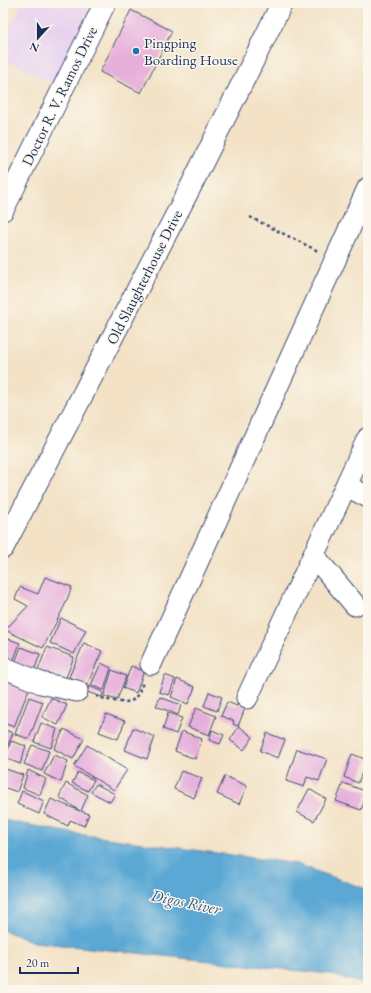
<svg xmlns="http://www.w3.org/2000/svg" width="371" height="993" viewBox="0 0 371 993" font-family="'EB Garamond',serif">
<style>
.built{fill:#e7d2ef}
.water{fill:#5ba8d4;stroke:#3b6c99}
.building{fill:#e6aedb}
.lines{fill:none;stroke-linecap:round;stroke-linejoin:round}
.minor-casing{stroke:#3b4a6e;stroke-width:23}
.path{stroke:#3b4a6e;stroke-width:2.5;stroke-dasharray:3 3;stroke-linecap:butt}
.minor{stroke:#fff;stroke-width:21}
.poi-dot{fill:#1f6fb2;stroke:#fbf7ec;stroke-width:1.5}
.labels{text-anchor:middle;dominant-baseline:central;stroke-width:3;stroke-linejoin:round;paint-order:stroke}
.poi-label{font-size:15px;fill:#1b2f5e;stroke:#fbf7ec;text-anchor:start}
.street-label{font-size:15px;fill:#1b2f5e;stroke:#fbf7ec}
.water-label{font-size:16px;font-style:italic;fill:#315987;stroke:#fbf7ec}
</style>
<rect width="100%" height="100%" fill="#fbf7ec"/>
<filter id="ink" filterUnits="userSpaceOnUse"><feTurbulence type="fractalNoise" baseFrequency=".025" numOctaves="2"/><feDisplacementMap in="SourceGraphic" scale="8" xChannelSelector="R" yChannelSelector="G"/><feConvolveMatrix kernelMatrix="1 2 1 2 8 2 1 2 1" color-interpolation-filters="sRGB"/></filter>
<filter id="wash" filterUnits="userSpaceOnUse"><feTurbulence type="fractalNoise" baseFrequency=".012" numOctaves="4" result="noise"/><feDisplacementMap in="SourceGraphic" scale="16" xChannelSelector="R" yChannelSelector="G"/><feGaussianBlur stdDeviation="0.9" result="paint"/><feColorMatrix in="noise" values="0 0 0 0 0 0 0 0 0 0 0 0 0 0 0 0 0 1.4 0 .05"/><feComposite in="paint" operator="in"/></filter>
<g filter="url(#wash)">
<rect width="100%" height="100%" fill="#f3e2c6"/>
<!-- built -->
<path class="built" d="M 22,3 L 94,3 L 54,84 L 3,59 L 3,42 Z"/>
<!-- water -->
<path class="water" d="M 3,820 L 77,834 L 297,864 L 368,890 L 368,985 L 329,974 L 34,942 L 3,930 Z"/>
<g id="blocks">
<!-- building -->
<path class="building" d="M 131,10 L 172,31 L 141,93 L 100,72 Z
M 45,577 L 72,587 L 64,607 L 43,648 L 5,630 L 28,606 L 15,599 L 20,587 L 38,594 Z
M 61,618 L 86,630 L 74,654 L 50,643 Z
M 3,637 L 20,643 L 13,662 L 3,658 Z
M 84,643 L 102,651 L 87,685 L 69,677 Z
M 21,647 L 40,654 L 34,671 L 15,663 Z
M 47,647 L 74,657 L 65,680 L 38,670 Z
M 101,663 L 111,668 L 104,690 L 91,685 Z
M 131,666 L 144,671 L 136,693 L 123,688 Z
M 112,670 L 126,676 L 117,700 L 104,696 Z
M 165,675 L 175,679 L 169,695 L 159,692 Z
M 3,679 L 29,689 L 14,727 L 3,723 Z
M 177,679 L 195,687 L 188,704 L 171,697 Z
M 89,686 L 103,692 L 102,697 L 87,692 Z
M 209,692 L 222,697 L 217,711 L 204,706 Z
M 29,697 L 43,702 L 29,739 L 15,734 Z
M 160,697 L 181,705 L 178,715 L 156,706 Z
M 51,698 L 67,705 L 58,725 L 42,717 Z
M 227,702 L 237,706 L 238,703 L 246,706 L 238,726 L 233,724 L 234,721 L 221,716 Z
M 196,708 L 216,716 L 209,735 L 188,727 Z
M 168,713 L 182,718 L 176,734 L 163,729 Z
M 106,714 L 125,721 L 118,739 L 99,732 Z
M 41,723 L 57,729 L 51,748 L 34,742 Z
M 239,726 L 253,737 L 244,750 L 230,740 Z
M 133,728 L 155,737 L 147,759 L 125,750 Z
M 3,729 L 13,733 L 3,756 Z
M 64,729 L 84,739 L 73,759 L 54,749 Z
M 212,730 L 224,735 L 220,744 L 209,740 Z
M 182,731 L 202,739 L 195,759 L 175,751 Z
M 267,733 L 285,740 L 278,758 L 260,751 Z
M 11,741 L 26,746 L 20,764 L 5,758 Z
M 32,745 L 49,751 L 42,771 L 24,764 Z
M 87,745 L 127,770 L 114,790 L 74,766 Z
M 297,749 L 327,759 L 319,781 L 307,777 L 304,787 L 286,781 Z
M 352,754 L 367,760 L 358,783 L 344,777 Z
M 54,755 L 68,761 L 61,782 L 44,774 Z
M 3,768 L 23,775 L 17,792 L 3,787 Z
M 28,770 L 46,779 L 40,795 L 23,788 Z
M 181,771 L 202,778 L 194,798 L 174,789 Z
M 78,772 L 94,780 L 88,791 L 72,783 Z
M 225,776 L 247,786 L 239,804 L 217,794 Z
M 66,783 L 88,795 L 81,811 L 89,814 L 84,826 L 70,820 L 68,826 L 44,814 L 51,799 L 80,811 L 59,797 Z
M 343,783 L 368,792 L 361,810 L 336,801 Z
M 96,784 L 115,794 L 110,802 L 91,792 Z
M 309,789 L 326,799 L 314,821 L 297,812 Z
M 22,791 L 44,801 L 39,814 L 17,804 Z"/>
</g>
</g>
<g filter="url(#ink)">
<use href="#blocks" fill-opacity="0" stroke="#3b4a6e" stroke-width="1"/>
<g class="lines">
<!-- minor casing -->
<g class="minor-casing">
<path id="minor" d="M 3,210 L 105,3
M 347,486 L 368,497
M 3,548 L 190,188 L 282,3
M 314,556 L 355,605
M 151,664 L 368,188
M 3,667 L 41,683 L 77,691
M 247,698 L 368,438"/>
</g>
<!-- path -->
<path class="path" d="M 250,217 L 318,251
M 96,696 C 105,699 126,706 134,699 C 138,695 141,688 143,682"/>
<!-- minor -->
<use href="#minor" class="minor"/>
</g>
</g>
<!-- markers -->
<circle class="poi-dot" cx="136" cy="51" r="4"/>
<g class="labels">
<!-- poi labels -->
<g class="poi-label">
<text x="144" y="42">Pingping<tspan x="144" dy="17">Boarding House</tspan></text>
</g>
<!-- street labels -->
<g class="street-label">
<text transform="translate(59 96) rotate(-64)">Doctor R. V. Ramos Drive</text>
<text transform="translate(144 277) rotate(-63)">Old Slaughterhouse Drive</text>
</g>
<!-- water labels -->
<g class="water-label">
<text transform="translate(186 902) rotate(12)">Digos River</text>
</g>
</g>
<!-- margin -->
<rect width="371" height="993" fill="none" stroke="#fbf7ec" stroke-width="16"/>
<!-- north arrow -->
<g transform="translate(38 38) rotate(201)" stroke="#fbf7ec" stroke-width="3" paint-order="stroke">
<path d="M0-3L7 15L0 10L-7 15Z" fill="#1b2f5e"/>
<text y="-6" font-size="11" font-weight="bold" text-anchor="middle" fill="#1b2f5e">N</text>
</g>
<!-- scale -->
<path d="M20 967v6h58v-6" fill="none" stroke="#1b2f5e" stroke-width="2"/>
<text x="26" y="967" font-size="12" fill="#1b2f5e" stroke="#fbf7ec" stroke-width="3" paint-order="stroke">20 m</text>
</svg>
